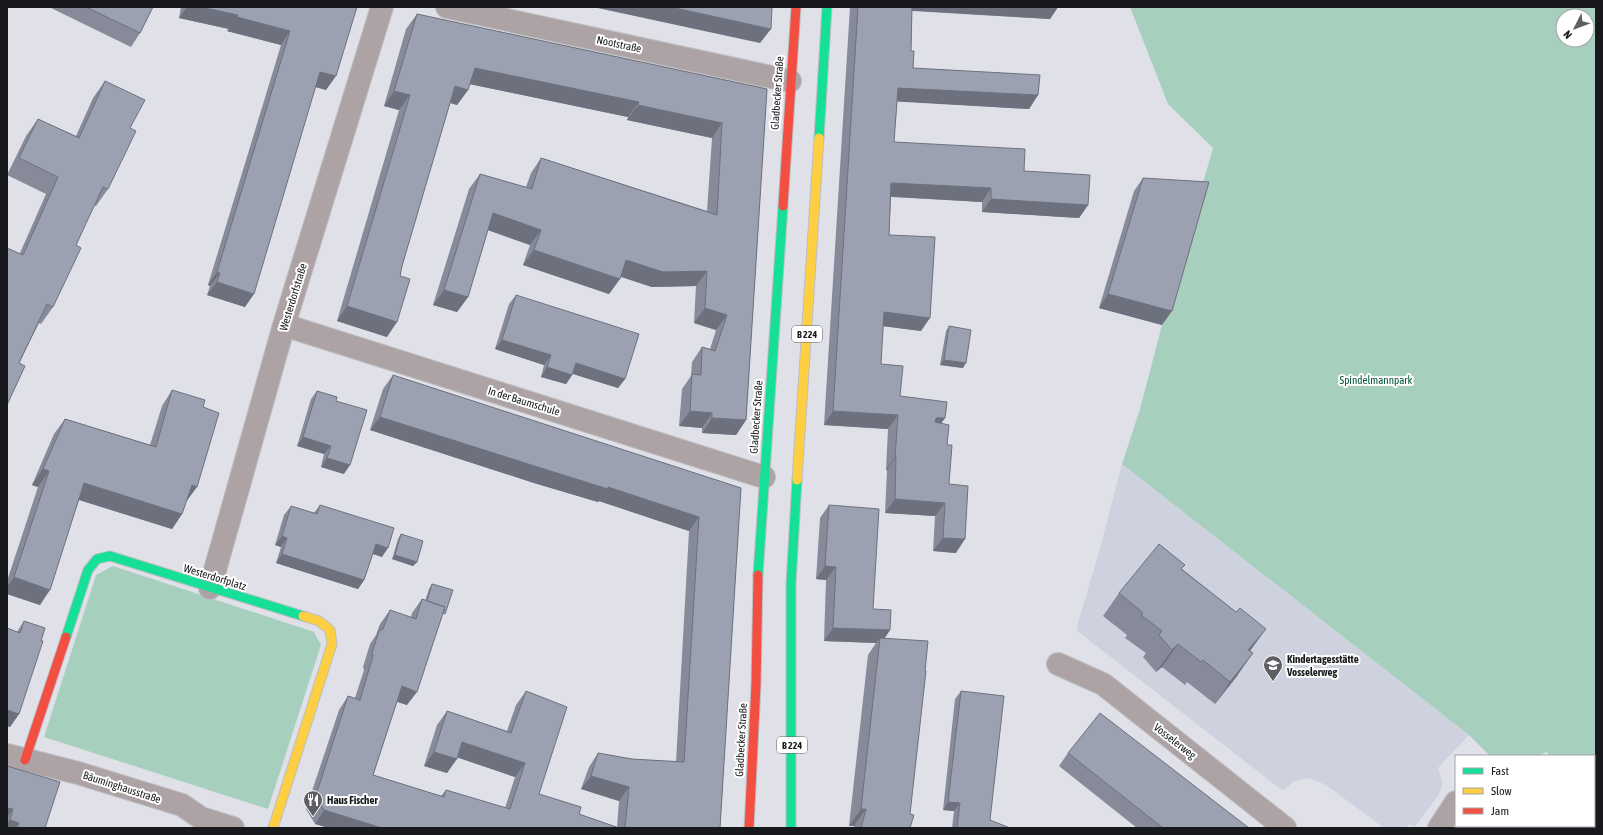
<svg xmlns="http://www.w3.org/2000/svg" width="1603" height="835" viewBox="0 0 1603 835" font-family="'Asap Condensed',sans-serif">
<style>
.built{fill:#ced2de}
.green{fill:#a6cfbd;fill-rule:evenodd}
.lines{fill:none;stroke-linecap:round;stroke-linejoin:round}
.street-casing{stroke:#bdbec2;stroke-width:24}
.fast-casing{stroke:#bdbec2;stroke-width:11}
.slow-casing{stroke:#bdbec2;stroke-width:11}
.jam-casing{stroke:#bdbec2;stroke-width:11}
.street{stroke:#ada3a5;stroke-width:22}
.fast{stroke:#16e098;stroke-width:9}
.slow{stroke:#ffcf43;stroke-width:9}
.jam{stroke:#f24e42;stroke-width:9}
.wall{fill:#868a99}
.shaded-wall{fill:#6d717d}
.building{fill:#9ca1b2;stroke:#6d717d}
.labels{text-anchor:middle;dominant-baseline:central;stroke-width:4;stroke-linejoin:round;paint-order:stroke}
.shield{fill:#fff;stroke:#5d5e60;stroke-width:1}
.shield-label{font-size:10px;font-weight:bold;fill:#17191c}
.street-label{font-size:11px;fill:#17191c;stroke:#fff}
.park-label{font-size:11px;fill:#025535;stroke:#fff}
.poi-label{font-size:11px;font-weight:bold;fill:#17191c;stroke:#fff;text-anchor:start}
</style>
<rect width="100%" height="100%" fill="#e0e1e8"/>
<!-- built -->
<path class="built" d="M 1122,464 L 1469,735 L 1438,768 L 1443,783 L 1439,794 L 1415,827 L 1409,824 L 1406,828 L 1384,828 L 1326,785 L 1310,778 L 1294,781 L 1283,791 L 1076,630 L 1102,541 Z"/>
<!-- green -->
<path class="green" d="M 1130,7 L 1596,7 L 1596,786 L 1594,784 L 1594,756 L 1551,756 L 1546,752 L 1539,756 L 1490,756 L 1469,735 L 1122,464 L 1140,409 L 1162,325 L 1213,148 L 1168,104 ZM 1563,16 L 1587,16 L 1587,40 L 1563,40 Z
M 113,566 L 314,632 L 321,645 L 268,809 L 44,737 L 96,575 Z"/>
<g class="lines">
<!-- street casing -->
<g class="street-casing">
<path id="street" d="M 447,7 L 790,81
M 284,325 L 764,477
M 210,588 L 284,325 L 382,7
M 1058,664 L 1103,684 L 1285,828
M 7,755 L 78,773 L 182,805 L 201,818 L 233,828
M 1439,828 L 1456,802"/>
</g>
<!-- fast casing -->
<g class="fast-casing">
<path id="fast" d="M 819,138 L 827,7
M 758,575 L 783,206
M 66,637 L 88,570 L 97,559 L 110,556 L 303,616
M 791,828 L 791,584 L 797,480"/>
</g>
<!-- slow casing -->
<g class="slow-casing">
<path id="slow" d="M 797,480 L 819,138
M 273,828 L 332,644 L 330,630 L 319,621 L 303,616"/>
</g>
<!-- jam casing -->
<g class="jam-casing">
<path id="jam" d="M 783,206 L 796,7
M 25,760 L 66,637
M 749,828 L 756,685 L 758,575"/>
</g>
<!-- street -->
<use href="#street" class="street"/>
<!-- fast -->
<use href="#fast" class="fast"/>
<!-- slow -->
<use href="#slow" class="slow"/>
<!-- jam -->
<use href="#jam" class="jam"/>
</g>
<!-- wall -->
<path class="wall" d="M 49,7 L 153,7 L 140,33 L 131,47 Z
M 181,7 L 357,7 L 326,90 L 315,87 L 245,307 L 207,295 L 210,286 L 208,285 L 281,45 L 227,31 L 229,29 L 179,18 Z
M 850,7 L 1058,7 L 1050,19 L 912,11 L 911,51 L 913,68 L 1038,95 L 1029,109 L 897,101 L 894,142 L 1024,171 L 1088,205 L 1079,218 L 982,212 L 982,202 L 891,197 L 889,235 L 921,331 L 883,326 L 881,364 L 900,396 L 941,423 L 947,445 L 949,484 L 956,553 L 933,551 L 935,516 L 885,513 L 887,470 L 886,470 L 888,429 L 824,425 Z
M 417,14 L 767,89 L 746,420 L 736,435 L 702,433 L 702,428 L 679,426 L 682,389 L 691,376 L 692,362 L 702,347 L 710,349 L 716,330 L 694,323 L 696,286 L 652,287 L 621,277 L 609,294 L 523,265 L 530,245 L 488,230 L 468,297 L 457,312 L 433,305 L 469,189 L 480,174 L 526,187 L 531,173 L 541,158 L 707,211 L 712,138 L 627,120 L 628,117 L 470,84 L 468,90 L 457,105 L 450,103 L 402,266 L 387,337 L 337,321 L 399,110 L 384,106 L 406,29 Z
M 105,81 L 130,128 L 108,189 L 96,206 L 94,205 L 76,245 L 53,307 L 41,324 L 39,323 L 19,363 L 20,253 L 46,194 L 7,175 L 26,136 L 38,119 L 76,136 L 93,98 Z
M 1143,178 L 1162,325 L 1099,308 L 1134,191 Z
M 516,295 L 625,379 L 618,388 L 573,374 L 566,384 L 541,377 L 544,365 L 495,349 L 509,304 Z
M 949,326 L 963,368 L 940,365 L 946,331 Z
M 393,375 L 741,488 L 720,828 L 329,828 L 315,824 L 306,809 L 339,710 L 348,696 L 355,698 L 364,670 L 363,667 L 370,644 L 376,635 L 380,624 L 390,610 L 411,617 L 412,613 L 422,599 L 425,601 L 429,589 L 432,584 L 442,618 L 407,705 L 397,702 L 373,775 L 441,796 L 446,790 L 505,808 L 515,777 L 457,757 L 447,773 L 424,766 L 437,725 L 447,711 L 507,731 L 516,705 L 526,691 L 539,794 L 579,814 L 617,827 L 619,801 L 581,789 L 589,767 L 598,753 L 632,759 L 676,762 L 689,531 L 599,501 L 598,502 L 534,483 L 370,430 L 383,389 Z
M 172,390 L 203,407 L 186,502 L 182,514 L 172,529 L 79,500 L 40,605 L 7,594 L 7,581 L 38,487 L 32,485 L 54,434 L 65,419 L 150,445 L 162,406 Z
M 317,391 L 336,401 L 344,474 L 321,467 L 324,454 L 297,446 L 311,399 Z
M 320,505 L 382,557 L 373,554 L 364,580 L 358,589 L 276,563 L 281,547 L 275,545 L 284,515 L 291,506 L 314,513 Z
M 829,505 L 873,609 L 890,630 L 885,638 L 910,814 L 910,828 L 854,828 L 854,826 L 849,826 L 868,655 L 876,643 L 824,641 L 826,580 L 816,579 L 820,518 Z
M 401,534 L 417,562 L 413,566 L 392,559 L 398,539 Z
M 1182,569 L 1236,612 L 1250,651 L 1237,676 L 1215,704 L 1187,682 L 1185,685 L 1162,667 L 1156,672 L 1143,657 L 1146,653 L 1125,638 L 1127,635 L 1103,616 L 1119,593 Z
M 24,621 L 19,714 L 10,727 L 7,726 L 7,628 L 17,632 Z
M 961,691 L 990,820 L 1010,828 L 952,828 L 954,811 L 943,810 L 955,699 Z
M 1068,753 L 1249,828 L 1137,828 L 1059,766 Z
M 7,766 L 45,828 L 7,828 Z"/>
<!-- shaded-wall -->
<path class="shaded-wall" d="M 187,7 L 200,7 L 238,15 L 290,31 L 281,45 L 227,31 L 229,29 L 179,18 Z
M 593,7 L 671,7 L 771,29 L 760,43 Z
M 905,7 L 1058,7 L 1050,19 L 903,10 Z
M 475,68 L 639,102 L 628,117 L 464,83 Z
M 320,72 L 336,76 L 326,90 L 310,85 Z
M 455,86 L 468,90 L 457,105 L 444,101 Z
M 898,88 L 1038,95 L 1029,109 L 888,101 Z
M 394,91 L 410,95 L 399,110 L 384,106 Z
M 638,105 L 722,123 L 712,138 L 627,120 Z
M 891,183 L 991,188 L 982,202 L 882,196 Z
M 991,199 L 1088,205 L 1079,218 L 982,212 Z
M 493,213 L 541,230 L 530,245 L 482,228 Z
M 534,250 L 620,279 L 609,294 L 523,265 Z
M 626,260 L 707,271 L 696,286 L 652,287 L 616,275 Z
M 217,272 L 220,273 L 210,286 L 208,285 Z
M 217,282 L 254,294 L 245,307 L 207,295 Z
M 444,290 L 468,297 L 457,312 L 433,305 Z
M 1108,294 L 1172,311 L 1162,325 L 1099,308 Z
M 347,306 L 397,322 L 387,337 L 337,321 Z
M 705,308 L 727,315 L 716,330 L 694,323 Z
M 884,312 L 930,318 L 921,331 L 874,325 Z
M 502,340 L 551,355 L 544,365 L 495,349 Z
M 944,360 L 966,363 L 963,368 L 940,365 Z
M 576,363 L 625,379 L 618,388 L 570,373 Z
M 547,367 L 572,375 L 566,384 L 541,377 Z
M 690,411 L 712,413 L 702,428 L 679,426 Z
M 833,411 L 898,415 L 888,429 L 824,425 Z
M 380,417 L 608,487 L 699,517 L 689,531 L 599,501 L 598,502 L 534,483 L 370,430 Z
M 712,418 L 746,420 L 736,435 L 702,433 Z
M 936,418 L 945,418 L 936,431 L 926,431 Z
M 303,437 L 331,446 L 324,454 L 297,446 Z
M 895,457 L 896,457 L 887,470 L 886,470 Z
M 327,458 L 350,465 L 344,474 L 321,467 Z
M 43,469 L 49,471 L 38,487 L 32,485 Z
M 84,483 L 182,514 L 172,529 L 73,498 Z
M 192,485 L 197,487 L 186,502 Z
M 895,499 L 945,503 L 935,516 L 885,513 Z
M 282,536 L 287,538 L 281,547 L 275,545 Z
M 943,538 L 965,539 L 956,553 L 933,551 Z
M 376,544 L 388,548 L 382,557 L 370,553 Z
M 282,554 L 364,580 L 358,589 L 276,563 Z
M 395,555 L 417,562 L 413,566 L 392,559 Z
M 825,566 L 836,567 L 826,580 L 816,579 Z
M 14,577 L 50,590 L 40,605 L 7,594 L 7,587 Z
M 833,628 L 890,630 L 881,643 L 880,638 L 876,643 L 824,641 Z
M 1266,629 L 1250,651 L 1248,650 Z
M 1178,644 L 1162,667 L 1156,672 L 1172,650 Z
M 1253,653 L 1237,676 L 1215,704 L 1230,682 Z
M 402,686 L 417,692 L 407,705 L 393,700 Z
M 7,710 L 19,714 L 10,727 L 7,726 Z
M 462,742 L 525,763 L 515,777 L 453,756 Z
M 434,752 L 457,759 L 447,773 L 424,766 Z
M 591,776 L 629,787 L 619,801 L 581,789 Z
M 948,802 L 960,803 L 954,811 L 943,810 Z
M 7,808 L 13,809 L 7,817 Z
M 861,809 L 866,809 L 854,826 L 849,826 Z
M 324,810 L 382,828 L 329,828 L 315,824 Z
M 10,820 L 19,823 L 15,828 L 7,828 L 7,823 Z"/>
<!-- building -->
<path class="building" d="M 86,7 L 153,7 L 140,33 Z
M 200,7 L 357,7 L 336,76 L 320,72 L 254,294 L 217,282 L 220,273 L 217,272 L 290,31 L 237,17 L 238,15 Z
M 671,7 L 772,7 L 771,29 Z
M 858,7 L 912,7 L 911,51 L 914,51 L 913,68 L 1040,75 L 1038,95 L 898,88 L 894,142 L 1025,149 L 1024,171 L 1090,175 L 1088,205 L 991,199 L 991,188 L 891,183 L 889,235 L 935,237 L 930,318 L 884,312 L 881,364 L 903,366 L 900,396 L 947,402 L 945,418 L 936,418 L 935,422 L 949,425 L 947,445 L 952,445 L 949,484 L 968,486 L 965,539 L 943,538 L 945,503 L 895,499 L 896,457 L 895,457 L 898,415 L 833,411 Z
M 417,14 L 767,89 L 746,420 L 712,418 L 712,413 L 690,411 L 692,374 L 701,375 L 702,347 L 715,351 L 727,315 L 705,308 L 707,271 L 663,272 L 626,260 L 620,279 L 534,250 L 541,230 L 493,213 L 468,297 L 444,290 L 480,174 L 532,189 L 541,158 L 717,215 L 722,123 L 638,105 L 639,102 L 475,68 L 468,90 L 455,86 L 402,266 L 400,276 L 410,279 L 397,322 L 347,306 L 410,95 L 394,91 Z
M 105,81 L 145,100 L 130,128 L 136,131 L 108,189 L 103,187 L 89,217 L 76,245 L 81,248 L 53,307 L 47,304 L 19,363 L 25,366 L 7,405 L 7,248 L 23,255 L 58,177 L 19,158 L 38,119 L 79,138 Z
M 1143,178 L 1209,182 L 1172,311 L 1108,294 Z
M 516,295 L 639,334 L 625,379 L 576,363 L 572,375 L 547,367 L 551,355 L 502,340 Z
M 949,326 L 971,330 L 966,363 L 944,360 Z
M 393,375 L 741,488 L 720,828 L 625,828 L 629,787 L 591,776 L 598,753 L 632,759 L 684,762 L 699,517 L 608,487 L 608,489 L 544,469 L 380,417 Z
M 172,390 L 205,400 L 203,407 L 219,413 L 197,487 L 192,485 L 182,514 L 84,483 L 50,590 L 14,577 L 49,471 L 43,469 L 65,419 L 156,447 Z
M 317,391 L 337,397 L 336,401 L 367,410 L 350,465 L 327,458 L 331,446 L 303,437 Z
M 320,505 L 394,528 L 388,548 L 376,544 L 364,580 L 282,554 L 287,538 L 282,536 L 291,506 L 317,514 Z
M 829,505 L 879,509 L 873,609 L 891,610 L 890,630 L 833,628 L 836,567 L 825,566 Z
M 401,534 L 423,541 L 417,562 L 395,555 Z
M 1159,544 L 1185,565 L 1181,569 L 1236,612 L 1240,608 L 1266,629 L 1248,650 L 1253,653 L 1230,682 L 1203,660 L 1201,662 L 1178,644 L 1172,650 L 1159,635 L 1162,631 L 1141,615 L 1143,613 L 1119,593 Z
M 432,584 L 453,590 L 445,614 L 443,613 L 445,607 L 427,601 Z
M 422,599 L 445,607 L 417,692 L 402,686 L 373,775 L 444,797 L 446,790 L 510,809 L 525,763 L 462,742 L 457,759 L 434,752 L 447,711 L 511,733 L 526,691 L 567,707 L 539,794 L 581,807 L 579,814 L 619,828 L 382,828 L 324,810 L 316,795 L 348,696 L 360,700 L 373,656 L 372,653 L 379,631 L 383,629 L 390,610 L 416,619 Z
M 24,621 L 45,628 L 41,641 L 43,641 L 19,714 L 7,710 L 7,628 L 20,633 Z
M 880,638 L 928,641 L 925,671 L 926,671 L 910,814 L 914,815 L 910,828 L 861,828 L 866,809 L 861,809 Z
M 961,691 L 1004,696 L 990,820 L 1010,828 L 957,828 L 960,803 L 948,802 Z
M 1100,713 L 1249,828 L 1163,828 L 1068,753 Z
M 7,766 L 60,782 L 45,828 L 17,828 L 19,823 L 10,820 L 13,809 L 7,808 Z"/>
<!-- icons -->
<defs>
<g id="school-pin" transform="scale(1)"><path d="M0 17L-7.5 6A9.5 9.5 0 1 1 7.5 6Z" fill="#5d5f63" stroke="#fff"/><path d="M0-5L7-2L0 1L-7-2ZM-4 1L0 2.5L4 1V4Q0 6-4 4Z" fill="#fff"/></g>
<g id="restaurant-pin" transform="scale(1)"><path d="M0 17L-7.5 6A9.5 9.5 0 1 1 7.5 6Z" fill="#5d5f63" stroke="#fff"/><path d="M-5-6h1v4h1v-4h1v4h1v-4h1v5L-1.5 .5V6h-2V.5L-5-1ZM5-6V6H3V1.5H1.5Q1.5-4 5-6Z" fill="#fff"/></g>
</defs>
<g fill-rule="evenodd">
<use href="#school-pin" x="1273" y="665"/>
<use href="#restaurant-pin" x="313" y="800"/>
</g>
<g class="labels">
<!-- shield labels -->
<g class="shield">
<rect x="792" y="326" width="30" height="16" rx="3"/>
<rect x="777" y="737" width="30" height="16" rx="3"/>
</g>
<g class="shield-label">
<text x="807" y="334">B 224</text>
<text x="792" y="745">B 224</text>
</g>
<!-- street labels -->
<g class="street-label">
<text transform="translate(619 44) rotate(12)">Nootstraße</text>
<text transform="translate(777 93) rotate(-86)">Gladbecker Straße</text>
<text transform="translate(293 297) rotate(-73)">Westerdorfstraße</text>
<text transform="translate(524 401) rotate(17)">In der Baumschule</text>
<text transform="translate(756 417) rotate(-86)">Gladbecker Straße</text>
<text transform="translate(215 577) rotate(17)">Westerdorfplatz</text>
<text transform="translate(741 740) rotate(-87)">Gladbecker Straße</text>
<text transform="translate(1175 741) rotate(38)">Vosselerweg</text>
<text transform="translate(122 787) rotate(18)">Bäuminghausstraße</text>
</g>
<!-- park labels -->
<g class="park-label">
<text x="1376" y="380">Spindelmannpark</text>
</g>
<!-- poi labels -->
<g class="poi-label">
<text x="1287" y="659">Kindertagesstätte<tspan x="1287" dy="13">Vosselerweg</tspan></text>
<text x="327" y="800">Haus Fischer</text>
</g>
</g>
<!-- border -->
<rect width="1603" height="835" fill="none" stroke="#17191c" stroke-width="16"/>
<!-- legend -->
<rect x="1455" y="755" width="140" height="72" fill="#ffffff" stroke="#a2a3a4"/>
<rect x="1463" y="768" width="20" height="6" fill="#16e098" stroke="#a2a3a4"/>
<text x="1491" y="775" font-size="12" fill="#17191c">Fast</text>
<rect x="1463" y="788" width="20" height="6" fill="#ffcf43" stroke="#a2a3a4"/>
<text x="1491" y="795" font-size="12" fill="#17191c">Slow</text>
<rect x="1463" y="808" width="20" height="6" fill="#f24e42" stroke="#a2a3a4"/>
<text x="1491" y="815" font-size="12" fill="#17191c">Jam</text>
<!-- north arrow -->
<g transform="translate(1575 28) rotate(228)"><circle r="19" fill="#ffffff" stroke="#a2a3a4"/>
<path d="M0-3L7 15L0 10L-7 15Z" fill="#5d5f63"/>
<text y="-6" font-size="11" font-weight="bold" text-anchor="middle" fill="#17191c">N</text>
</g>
</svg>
